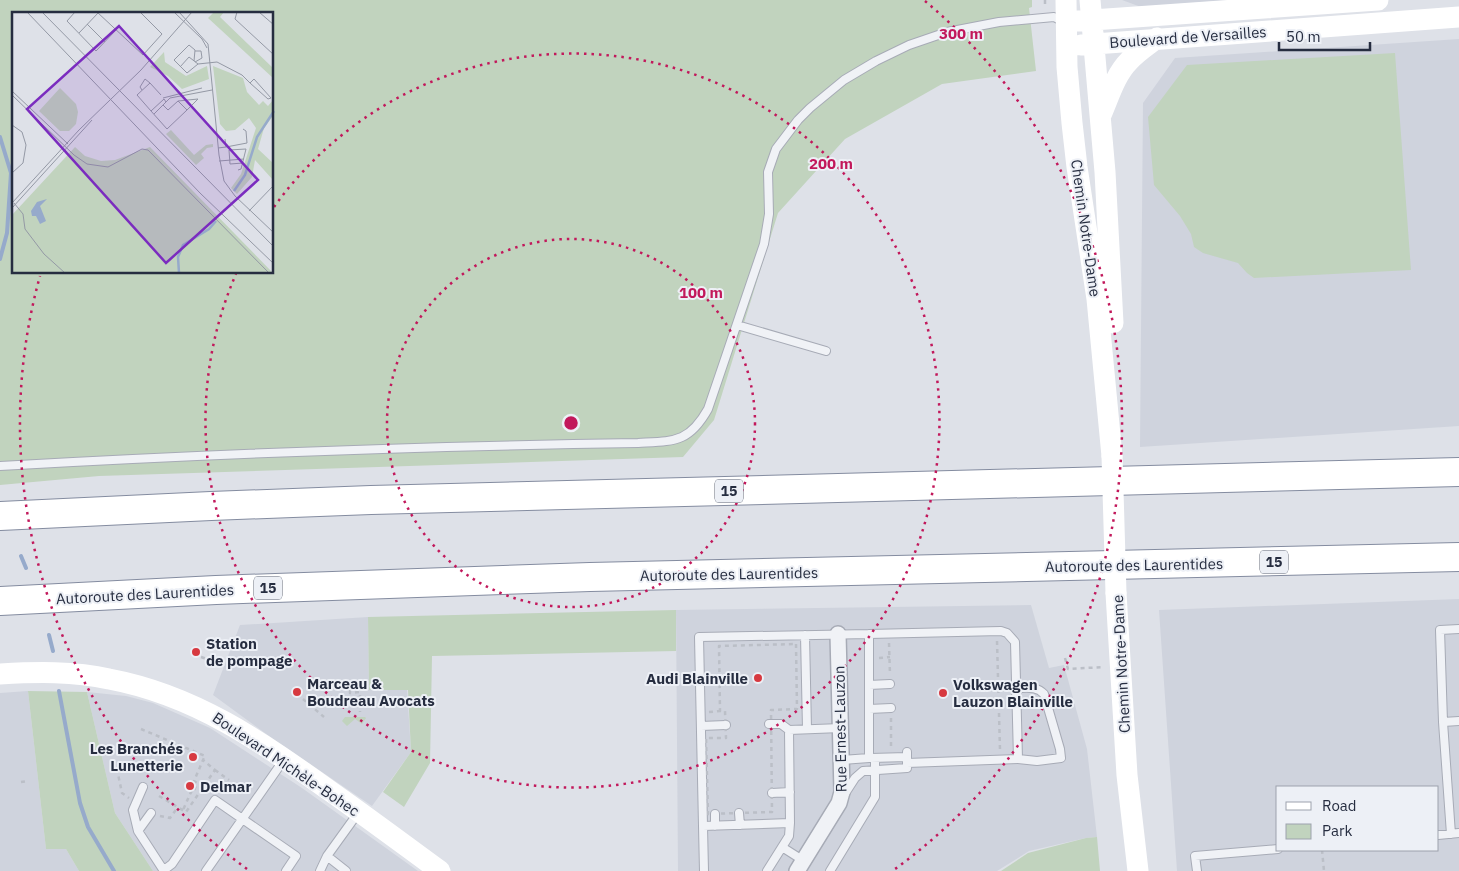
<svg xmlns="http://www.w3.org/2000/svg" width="1459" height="871" viewBox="0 0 1459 871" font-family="'IBM Plex Sans',sans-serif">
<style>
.built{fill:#cfd3dd;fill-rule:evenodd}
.green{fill:#c1d3be;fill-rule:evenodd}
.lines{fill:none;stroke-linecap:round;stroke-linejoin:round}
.stream{stroke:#96aacb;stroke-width:4}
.lane-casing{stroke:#a7abb6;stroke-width:10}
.street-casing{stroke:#a7abb6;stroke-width:18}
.highway-casing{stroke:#848ca0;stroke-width:30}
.path{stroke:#bbbfc7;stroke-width:2.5;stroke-dasharray:4 4;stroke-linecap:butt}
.lane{stroke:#f0f2f6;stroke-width:8}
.street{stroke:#f0f2f6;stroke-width:15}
.secondary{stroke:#fff;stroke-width:21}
.highway{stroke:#fff;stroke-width:28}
.secondary-bridge{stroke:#fff;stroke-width:21}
.ring{fill:none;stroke:#c2185b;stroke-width:2.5;stroke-dasharray:2.5 5}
.poi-dot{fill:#d73940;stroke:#edf0f6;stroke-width:2}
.labels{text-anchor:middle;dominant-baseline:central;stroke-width:4;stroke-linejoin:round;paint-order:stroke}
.shield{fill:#edf0f6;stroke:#626877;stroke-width:1}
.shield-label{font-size:14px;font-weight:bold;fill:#262d40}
.street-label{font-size:15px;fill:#262d40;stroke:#edf0f6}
.poi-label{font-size:15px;font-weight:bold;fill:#262d40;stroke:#edf0f6;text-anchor:start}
.inset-river{fill:none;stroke:#96aacb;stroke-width:2.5}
.inset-road{fill:none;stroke:#9499a5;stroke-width:1}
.view{fill:#7b2cbf;fill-opacity:0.15;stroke:#7b2cbf;stroke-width:2.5}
.inset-edge{fill:none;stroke:#262d40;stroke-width:2.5}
.centre{fill:#c2185b;stroke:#edf0f6;stroke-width:2.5}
.ring-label{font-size:15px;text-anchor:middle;font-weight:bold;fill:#c2185b;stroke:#edf0f6;stroke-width:4;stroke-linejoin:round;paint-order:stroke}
</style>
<rect width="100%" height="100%" fill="#dee1e8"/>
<!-- built -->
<path class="built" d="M 1122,0 L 1230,0 L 1141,7 Z
M 1459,39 L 1459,426 L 1140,447 L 1143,103 L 1175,58 Z
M 1459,599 L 1459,871 L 1177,871 L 1159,610 ZM 1278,787 L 1438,787 L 1438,850 L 1278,850 Z
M 1031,605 L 1049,668 L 1064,665 L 1087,749 L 1097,837 L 1086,838 L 1029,851 L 997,871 L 678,871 L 676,610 Z
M 368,617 L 369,690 L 407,689 L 411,752 L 372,806 L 269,736 L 213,695 L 240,625 Z
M 28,691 L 46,849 L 66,849 L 79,871 L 0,871 L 0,693 Z
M 87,692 L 126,696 L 153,703 L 210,728 L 302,788 L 418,871 L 153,871 L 115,813 Z"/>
<!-- green -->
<path class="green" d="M 0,0 L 1032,0 L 1032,7 L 1029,8 L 1036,71 L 942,84 L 845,139 L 778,213 L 714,420 L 683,457 L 99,476 L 0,485 ZM 14,14 L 272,14 L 272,272 L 14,272 Z
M 1395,53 L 1411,270 L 1254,278 L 1247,273 L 1238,263 L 1203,253 L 1194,247 L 1191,234 L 1180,216 L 1154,185 L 1148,117 L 1187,65 Z
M 676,610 L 676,651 L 432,656 L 430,763 L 404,807 L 383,792 L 411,752 L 408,690 L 369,690 L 368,617 Z
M 28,691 L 87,692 L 115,813 L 153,871 L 79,871 L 66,849 L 46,849 Z
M 345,717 L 365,717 L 366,718 L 362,724 L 355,719 L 347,726 L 342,721 Z
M 1097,837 L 1100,871 L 1001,871 L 1028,853 L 1086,838 Z"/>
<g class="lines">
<!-- stream -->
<path class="stream" d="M 0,137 L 11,173 L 7,233 L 0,259
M 21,556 L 26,568
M 49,635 L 53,651
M 59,691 L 80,803 L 88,827 L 114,871"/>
<!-- lane casing -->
<g class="lane-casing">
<path id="lane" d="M 737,325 L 826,351
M 0,466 C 212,454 425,446 638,443 C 674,441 689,443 708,409 L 764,244 L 769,214 L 768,172 L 776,149 L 798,120 L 810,108 L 844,80 L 876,61 L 909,45 L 947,32 L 999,22 L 1054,17 L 1064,22
M 869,634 L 1001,631 L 1007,633 L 1015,642 L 1018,759 L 907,763
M 805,635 L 807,729
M 869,685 L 890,684
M 1017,688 C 1027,688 1037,686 1044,694 L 1060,749 L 1061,758 L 1037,761 L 1018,759
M 869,709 L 891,708
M 1443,722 L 1459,721
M 769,724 L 781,724 L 789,730
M 701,726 L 726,725
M 871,758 L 907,757
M 772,793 L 790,792
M 844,795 L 855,778 L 863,771 L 907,768 L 907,752
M 151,813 L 138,831 L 164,871
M 739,813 L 740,825
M 715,814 L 715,826
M 703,826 L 699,637 L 869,634 L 869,758 L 842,760
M 138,831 L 133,810 L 143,787
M 1451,834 L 1443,722 L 1440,630 L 1459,629
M 1438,835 L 1459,833
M 782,847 L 804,861
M 164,870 L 172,864 L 215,800 L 296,856 L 286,871
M 206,871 L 283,761
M 320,871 L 327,856
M 346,871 L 327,856 L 358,813
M 704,871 L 703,826 L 790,823 L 789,730 L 841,728
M 767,871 L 789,836 L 790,823
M 830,871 L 875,797 L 875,758
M 1197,871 L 1195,856 L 1278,849"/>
</g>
<!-- street casing -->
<g class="street-casing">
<path id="street" d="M 797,871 L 839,803 L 842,792 L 838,634"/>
</g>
<!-- highway casing -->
<g class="highway-casing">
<path id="highway" d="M 0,516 L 211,506 L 371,500 L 1459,472
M 0,601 L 216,590 L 590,577 L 1459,557"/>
</g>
<!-- path -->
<path class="path" d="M 1045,0 L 1045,8
M 997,641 L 1000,750 L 998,750
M 889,643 L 890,675
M 796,644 L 797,709 L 771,710 L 772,812 L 708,814 L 706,738 L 726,738 L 725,711 L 720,711 L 719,646 Z
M 201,657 L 210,660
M 879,658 L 890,657
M 1065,658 L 1068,669 L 1104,667
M 350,690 L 350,693 L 360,692 L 360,712
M 303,699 L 324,717
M 709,712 L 720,711
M 891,718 L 891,750
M 141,729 L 205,756 L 203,760
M 215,770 L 229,780
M 121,772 L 119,771 L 118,774 L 122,793 L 129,798
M 21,782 L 28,781
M 159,796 C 168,801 177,807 186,812 L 215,770 L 203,760 L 194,781 L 197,783 L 193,793 L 191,792 L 183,810
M 160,816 L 170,818 L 178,807
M 1322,850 L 1324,871"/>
<!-- lane -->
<use href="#lane" class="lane"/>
<!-- street -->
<use href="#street" class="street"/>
<!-- secondary -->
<path class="secondary" d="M 1066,0 L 1067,67 L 1072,123 L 1077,167 L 1097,299 L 1112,456
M 1090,0 L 1105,172 L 1113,323
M 1078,21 L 1378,0
M 1081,45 L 1459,17
M 1101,115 C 1109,97 1115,75 1129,61 C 1137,52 1148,45 1157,38
M 1116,593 L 1127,775 L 1138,871
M 0,674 C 36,672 74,671 109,679 C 195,695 260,741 330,791 C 367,817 403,844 440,871"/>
<!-- highway -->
<use href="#highway" class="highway"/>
<!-- secondary-bridge -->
<path class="secondary-bridge" d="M 1112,456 L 1116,593"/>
</g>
<!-- distance rings -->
<g class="ring">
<circle cx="571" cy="423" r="184"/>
<path d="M274 207A367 367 0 1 1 236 274"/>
<path d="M247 869A551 551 0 0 1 40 276M925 1A551 551 0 0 1 895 869"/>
</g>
<!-- markers -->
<g class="poi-dot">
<circle cx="196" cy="652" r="5"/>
<circle cx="758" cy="678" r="5"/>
<circle cx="297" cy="692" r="5"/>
<circle cx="943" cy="693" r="5"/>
<circle cx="193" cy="757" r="5"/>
<circle cx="190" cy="786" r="5"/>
</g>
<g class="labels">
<!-- shield labels -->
<g class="shield">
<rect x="715" y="479.5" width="28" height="23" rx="4"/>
<rect x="1260" y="550.5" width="28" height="23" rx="4"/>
<rect x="254" y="576.5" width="28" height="23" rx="4"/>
</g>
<g class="shield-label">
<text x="729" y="491">15</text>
<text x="1274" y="562">15</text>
<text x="268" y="588">15</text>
</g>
<!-- street labels -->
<g class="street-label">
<text transform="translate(1188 37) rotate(-4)">Boulevard de Versailles</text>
<text transform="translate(1086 228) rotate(82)">Chemin Notre-Dame</text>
<text transform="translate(1134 565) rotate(-1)">Autoroute des Laurentides</text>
<text transform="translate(729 574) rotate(-1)">Autoroute des Laurentides</text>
<text transform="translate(145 594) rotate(-3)">Autoroute des Laurentides</text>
<text transform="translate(1121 664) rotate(-93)">Chemin Notre-Dame</text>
<text transform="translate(840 729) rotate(-91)">Rue Ernest-Lauzon</text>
<text transform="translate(286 764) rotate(34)">Boulevard Michèle-Bohec</text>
</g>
<!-- poi labels -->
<g class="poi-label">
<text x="206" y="643">Station<tspan x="206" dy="17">de pompage</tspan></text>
<text x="748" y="678" text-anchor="end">Audi Blainville</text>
<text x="307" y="683">Marceau &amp;<tspan x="307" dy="17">Boudreau Avocats</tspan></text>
<text x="953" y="684">Volkswagen<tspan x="953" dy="17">Lauzon Blainville</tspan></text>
<text x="183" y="748" text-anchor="end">Les Branchés<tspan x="183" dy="17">Lunetterie</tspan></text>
<text x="200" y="786">Delmar</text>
</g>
</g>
<!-- overview -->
<g transform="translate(12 12)">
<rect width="261" height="261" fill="#dee1e8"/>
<path d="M 202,0 L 212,0 L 208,5 L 261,56 L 261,66 L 196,6 ZM 152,40 L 153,50 L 174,64 L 195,54 L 197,67 L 170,77 L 156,64 L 138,55 ZM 201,54 L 231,66 L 235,80 L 247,93 L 251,89 L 256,94 L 261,88 L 261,104 L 252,116 L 246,137 L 261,151 L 261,168 L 243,148 L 240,165 L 225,182 L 219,176 L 229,162 L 244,116 L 237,106 L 223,118 L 214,119 L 208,112 ZM 48,76 L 64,92 L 66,100 L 64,112 L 57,119 L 48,119 L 27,99 ZM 159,118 L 182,143 L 194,133 L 201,132 L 201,135 L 195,136 L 189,142 L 192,146 L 184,153 L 154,122 ZM 63,135 L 73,144 L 89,149 L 103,148 L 138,135 L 261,261 L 0,261 L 0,203 Z" fill="#c1d3be"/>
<path d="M 35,187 L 28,194 L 34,209 L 28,212 L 24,204 L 20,204 L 19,199 L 25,190 Z" fill="#96aacb"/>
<path class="inset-river" d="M 222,179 L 233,163 L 245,125 L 262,99M 167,261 L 166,245 L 171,233 L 197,217 L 204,209"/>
<path class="inset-road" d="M 15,0 L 188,181 L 262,252M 30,0 L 262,235M 63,0 L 55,9 L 84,39 L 104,18M 85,0 L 131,43 L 150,22 L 128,0M 162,0 L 190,27 L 195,36M 167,0 L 196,32 L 207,143 L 212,169 L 223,184 L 262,221M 225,0 L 223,7 L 262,43M 247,0 L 262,13M 75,12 L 93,30M 67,21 L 87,0M 183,39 L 189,39 L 190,46 L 183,50M 182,49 L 183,38 L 177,33 L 162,48 L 175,61 L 186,52M 168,55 L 177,45 L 186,52 L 205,50 L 230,63 L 238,71 L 256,87 L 259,86 L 242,67 L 238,71M 130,78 L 128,75 L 133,67 L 138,71M 0,79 L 56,132M 0,83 L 62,143 L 75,152 L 96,155 L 130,137 L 136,138 L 257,261M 151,86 L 190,76M 154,90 L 152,87 L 139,99 L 155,117 L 175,98M 151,93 L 156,98 L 166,89 L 175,98 L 186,87 L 166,89M 139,99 L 125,83 L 138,71 L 149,83M 142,102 L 158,86 L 200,78M 0,113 L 10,120 L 14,133 L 11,151 L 0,161M 214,135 L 235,131 L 234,119 L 231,117M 206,136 L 214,135 L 213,127M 207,149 L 232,147M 226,158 L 229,157 L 234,137 L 217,138 L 218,152 L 231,151M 0,191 L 67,118 L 129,58 L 180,0M 2,191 L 11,202 L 13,217 L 32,242 L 53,261M 0,196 L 80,108M 237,199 L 262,173"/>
<path class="view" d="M 107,14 L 246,168 L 154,251 L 15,97 Z"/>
<rect width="261" height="261" class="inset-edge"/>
</g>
<circle cx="571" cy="423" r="8" class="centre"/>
<g class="ring-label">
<text x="961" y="39">300 m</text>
<text x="831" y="169">200 m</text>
<text x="701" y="298">100 m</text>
</g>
<!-- legend -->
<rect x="1276" y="786" width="162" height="65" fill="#edf0f6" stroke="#9da2ad"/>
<rect x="1286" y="802" width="25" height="8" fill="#ffffff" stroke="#9da2ad"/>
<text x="1322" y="811" font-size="15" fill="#262d40">Road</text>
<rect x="1286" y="824" width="25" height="15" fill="#c1d3be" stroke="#9da2ad"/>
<text x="1322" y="836" font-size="15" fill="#262d40">Park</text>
<!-- scale -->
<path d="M1279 42v8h91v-8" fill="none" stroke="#262d40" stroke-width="2.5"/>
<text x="1286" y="42" font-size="15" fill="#262d40" stroke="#edf0f6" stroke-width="4" paint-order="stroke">50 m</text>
</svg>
